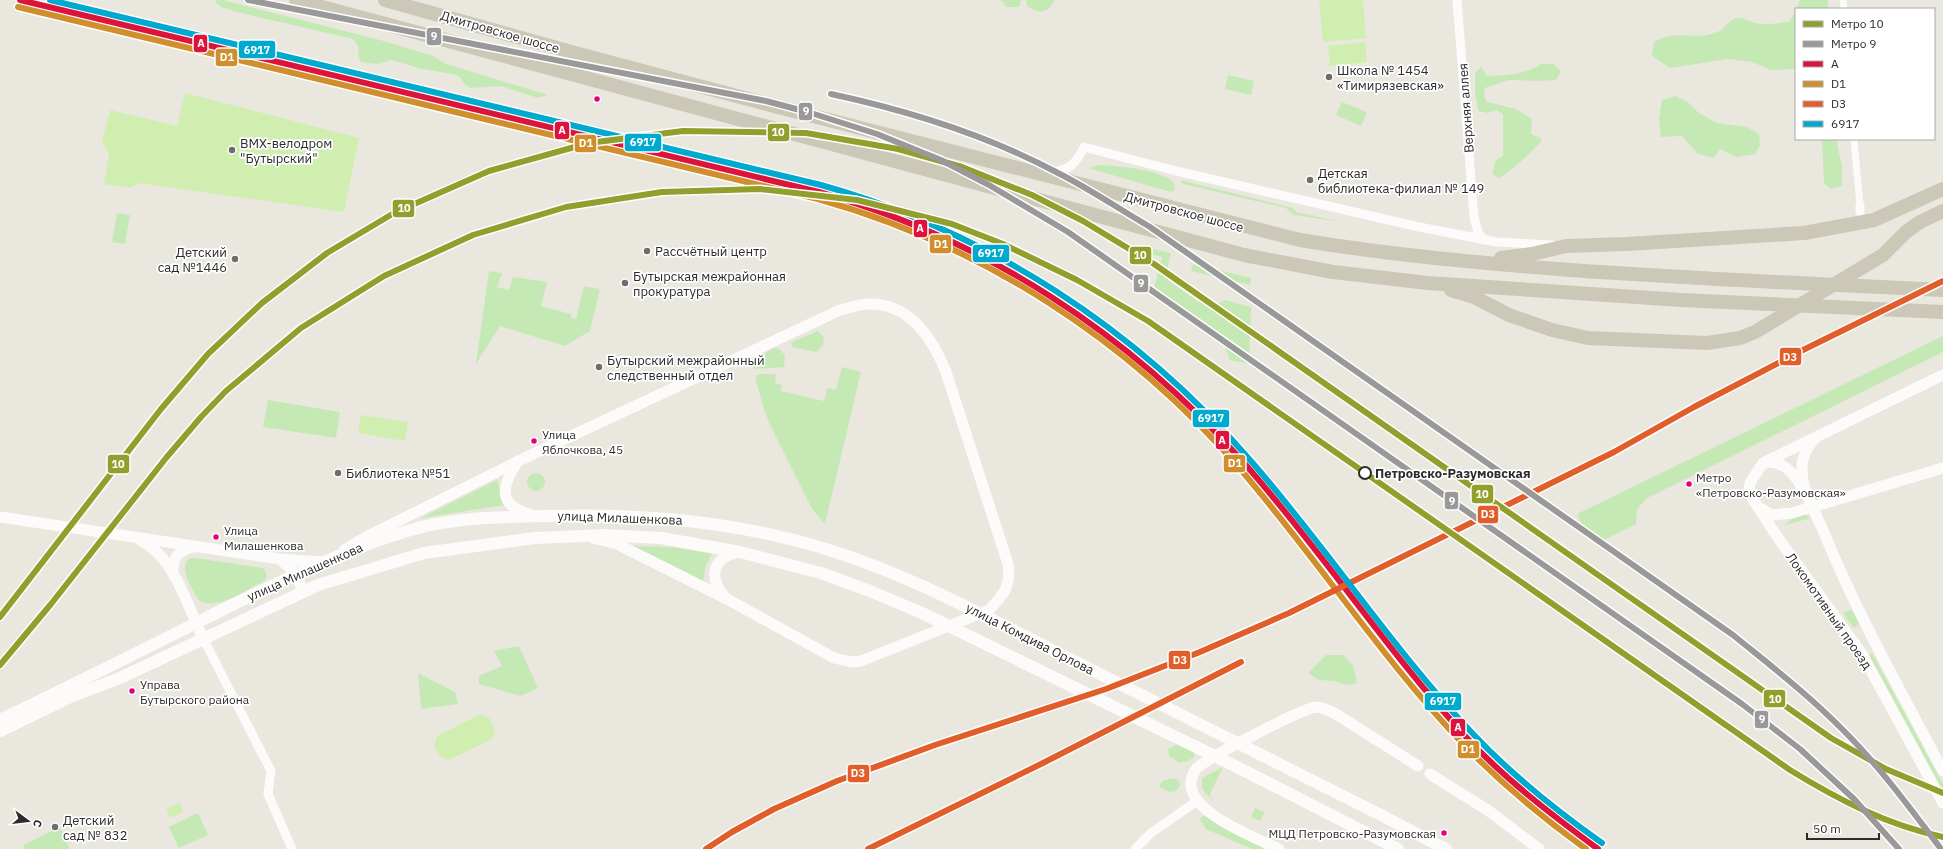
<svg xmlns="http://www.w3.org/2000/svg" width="1943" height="849" viewBox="0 0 1943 849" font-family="'IBM Plex Sans',sans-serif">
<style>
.green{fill:#c5e9b5}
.pitch{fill:#d1eeb1}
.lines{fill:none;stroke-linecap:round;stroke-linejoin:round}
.pedestrian{stroke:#fcfbfa;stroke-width:7}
.minor{stroke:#fcfbfa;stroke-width:9}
.tertiary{stroke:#fcfbfa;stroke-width:11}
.secondary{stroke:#fcfbfa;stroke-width:12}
.primary{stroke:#cbc8b8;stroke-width:14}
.rail-1-casing{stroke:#fff;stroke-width:9}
.rail-2-casing{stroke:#fff;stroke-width:9}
.rail-3-casing{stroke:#fff;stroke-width:9}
.rail-4-casing{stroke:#fff;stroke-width:9}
.rail-1{stroke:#dc143c;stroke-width:6}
.rail-2{stroke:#d08e2d;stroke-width:6}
.rail-3{stroke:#e15d29;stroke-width:6}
.rail-4{stroke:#00a9ce;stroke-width:6}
.metro-1-casing{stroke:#fff;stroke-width:9}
.metro-2-casing{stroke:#fff;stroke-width:9}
.metro-1{stroke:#929f2c;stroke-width:6}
.metro-2{stroke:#9a9999;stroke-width:6}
.poi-dot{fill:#6e6d6a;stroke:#fff;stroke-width:1.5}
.bus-dot{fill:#e5007d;stroke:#fff;stroke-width:1.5}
.stop-dot{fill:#fff;stroke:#2b2b2b;stroke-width:2}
.labels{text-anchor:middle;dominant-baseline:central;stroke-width:3.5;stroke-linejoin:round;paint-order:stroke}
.bus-label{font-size:12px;fill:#2b2b2b;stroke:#fff;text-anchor:start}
.street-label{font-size:13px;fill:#2b2b2b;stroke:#fff}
.poi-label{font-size:13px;fill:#2b2b2b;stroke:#fff;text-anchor:start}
.stop-label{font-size:13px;font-weight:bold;fill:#2b2b2b;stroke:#fff;text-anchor:start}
.line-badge{stroke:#fff;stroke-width:1.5}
.badge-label{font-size:11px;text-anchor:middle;font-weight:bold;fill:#fff}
</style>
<rect width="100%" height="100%" fill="#eae7df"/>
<!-- green -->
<path class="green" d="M 216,0 L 223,0 L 384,41 L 433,56 L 446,64 L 548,95 L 538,98 L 501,86 L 471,88 L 464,84 L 460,77 L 453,74 L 422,69 L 392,60 L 377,64 L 361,62 L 358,55 L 359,47 L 353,39 L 237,12 L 221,7 L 215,2 Z
M 1001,0 L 1021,0 L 1019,7 L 1006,7 Z
M 1026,0 L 1054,0 C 1050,14 1037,14 1027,6 Z
M 1800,0 L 1828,0 L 1828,9 L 1796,9 Z
M 1796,10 L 1796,69 L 1771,70 L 1752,62 L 1728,59 L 1670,68 L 1652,56 L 1654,42 C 1678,28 1695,42 1717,32 C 1726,29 1729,17 1740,18 C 1745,18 1750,22 1755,23 C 1766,25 1778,23 1789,22 Z
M 1541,64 L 1553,64 L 1561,71 L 1556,80 L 1537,81 L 1508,80 L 1485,88 L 1484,96 L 1487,102 L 1516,109 L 1532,119 L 1531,134 L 1541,138 L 1541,142 C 1527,156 1515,168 1499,178 L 1492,174 L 1496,160 L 1503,156 L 1503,114 L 1496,110 L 1488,113 L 1478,111 L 1475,91 L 1475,73 L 1481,67 L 1487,76 C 1505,75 1525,75 1541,64 Z
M 1228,75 L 1254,81 L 1251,95 L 1225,89 Z
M 1676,96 L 1689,103 L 1699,113 L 1717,123 L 1747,127 L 1759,134 L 1760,145 L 1755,154 L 1736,157 L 1720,149 L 1714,158 L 1698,154 L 1682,136 L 1661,137 L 1659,119 L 1662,100 Z
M 1342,102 L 1367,112 L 1361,126 L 1336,115 Z
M 1822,139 L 1836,139 L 1842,166 L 1842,186 L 1831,189 L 1824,183 Z
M 1099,165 C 1118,166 1161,169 1174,183 L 1175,190 L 1171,192 L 1088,168 Z
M 1180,180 L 1293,208 L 1296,212 L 1341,222 L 1294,215 L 1286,208 L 1183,184 Z
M 117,213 L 130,215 L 125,244 L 112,242 Z
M 1148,248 L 1171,253 L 1165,278 L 1197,301 L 1214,306 L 1225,300 L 1251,307 L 1249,364 L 1230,360 L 1219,333 L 1153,292 L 1162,257 L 1147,253 Z
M 1193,264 L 1251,278 L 1250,285 L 1191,271 Z
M 489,271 L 502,273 L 497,287 L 509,290 L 513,277 L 547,282 L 541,306 L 571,314 L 571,318 L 590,323 L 576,319 L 584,286 L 600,289 L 590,331 L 565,346 L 500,326 L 476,364 Z
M 818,331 L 824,338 L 823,346 L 816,352 L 792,347 L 791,344 L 794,341 Z
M 1943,336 L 1943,352 L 1647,498 L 1637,509 L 1636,524 L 1600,542 L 1591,541 L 1587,537 L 1577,514 Z
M 774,348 L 778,348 L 785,355 L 784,367 L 755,369 L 753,367 L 753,361 Z
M 842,367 L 861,372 L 825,524 L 812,509 L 774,433 L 765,413 L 756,381 L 756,376 L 760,374 L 776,374 L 775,383 L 782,385 L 781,391 L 824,401 L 827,388 L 836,390 Z
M 268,400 L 340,412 L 336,438 L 263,427 Z
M527 482a9 9 0 1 1 18 0a9 9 0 1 1-18 0Z
M 497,480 L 505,505 L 421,518 Z
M 1803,514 L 1811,518 L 1785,525 L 1793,517 Z
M 632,546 L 672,547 L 712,554 L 706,565 L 703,582 Z
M 190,558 L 195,558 L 262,568 L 265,570 L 267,576 L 264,581 C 246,590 216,612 198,600 C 193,589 177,568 190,558 Z
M 1852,610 L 1859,623 L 1856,627 L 1853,627 L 1843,613 Z
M 519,646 L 538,688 L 520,696 L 479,684 L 479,676 L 502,666 L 494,651 Z
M 1872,653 L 1943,784 L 1943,794 L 1869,655 Z
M 1326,655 L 1343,655 L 1353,665 L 1357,683 L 1346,685 L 1335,681 L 1319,680 L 1308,673 Z
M 418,673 L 455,692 L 458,704 L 421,709 Z
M 1178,744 L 1194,752 L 1194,757 L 1188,761 L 1179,763 L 1169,756 L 1168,749 Z
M 1223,767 L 1210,794 L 1213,801 L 1202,789 L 1202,778 Z
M 1174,778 L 1180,782 L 1180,786 L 1176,791 L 1169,792 L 1159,787 L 1162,781 Z
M 1255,808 L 1265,812 L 1260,821 L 1251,817 Z
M 198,813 L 208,835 L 179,848 L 169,827 Z
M 1203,816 L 1208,817 L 1223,828 L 1260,844 L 1264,849 L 1252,849 L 1206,829 L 1200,819 Z
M 60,827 L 70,849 L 25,849 L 23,845 Z"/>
<!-- pitch -->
<path class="pitch" d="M 1319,0 L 1363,0 L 1366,38 L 1323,42 Z
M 1365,42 L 1367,62 L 1330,66 L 1328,46 Z
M 185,93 L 359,138 L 344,212 L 139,183 L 131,188 L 104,184 L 109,154 L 102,142 L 110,110 L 177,126 Z
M 361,415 L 408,422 L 405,441 L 358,433 Z
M 481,714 L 490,719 L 495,730 L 492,739 L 449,760 L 440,756 L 434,746 L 437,736 Z
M 180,803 L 183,812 L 170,818 L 166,809 Z"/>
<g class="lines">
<!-- pedestrian -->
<path class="pedestrian" d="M 1843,0 L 1844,9
M 1854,139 L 1860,205"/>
<!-- minor -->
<path class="minor" d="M 1457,0 L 1474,217 L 1478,232 L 1483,240
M 1048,173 C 1069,170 1075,166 1084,147 L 1176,171 L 1419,227 L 1497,242 L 1552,245
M 1860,205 L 1860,212
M 203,638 L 271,771 L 268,794 L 292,849
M 1135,849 L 1151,833 L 1197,801"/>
<!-- tertiary -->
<path class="tertiary" d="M 1943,375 L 1763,463 L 1751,481 L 1749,487 L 1752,498 L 1776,535 L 1862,654 L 1943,803
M 1815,439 C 1806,447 1801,460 1802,472 C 1803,493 1817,515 1825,535 C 1858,616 1902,693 1943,771
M 518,461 C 500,488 498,506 532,515
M 1765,463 C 1782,459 1795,474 1802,488
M 1760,508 L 1772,515 L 1792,513 L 1943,468
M 0,517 L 280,559 L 321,562
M 140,540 C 175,557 187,606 203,638
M 344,550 L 366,537 L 533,454 L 840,310 C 849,308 859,304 868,304 C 909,302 933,339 946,372 L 1008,564 C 1011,587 1004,594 989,610 L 861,661 L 852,662 L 834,658 L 727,599 L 617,544 L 593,538
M 280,559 L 296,573 L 303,592
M 174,576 C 170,561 178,549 194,547
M 725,597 C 708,577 712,558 739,552
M 1430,774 L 1489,811 L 1539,849
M 1279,849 C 1255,837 1167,806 1197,768 C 1209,757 1301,709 1316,707 C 1323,707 1330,711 1336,714 L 1418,766"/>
<!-- secondary -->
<path class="secondary" d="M 0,720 C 70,686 139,652 208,617 C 275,584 341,550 414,529 C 457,517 503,517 548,516 C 642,513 737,521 829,550 C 910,575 984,616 1060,654 C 1167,708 1274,761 1381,815 L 1446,849
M 0,731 L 70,697 L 120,678 L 318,585 L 424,553 L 535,538 L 604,535 L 661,538 L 740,552 L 821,573 L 870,591 L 922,613 L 1239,768 L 1398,849"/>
<!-- primary -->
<path class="primary" d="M 296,0 L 1244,255 L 1333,272 L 1428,283 L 1681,300 L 1943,312
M 385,0 L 575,53 L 774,106 L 1300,240 C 1390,255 1480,263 1571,270 C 1695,279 1819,284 1943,290
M 1501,258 L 1532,254 L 1566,246 L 1627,244 L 1804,233 L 1874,220 L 1943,189
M 1451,290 L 1474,297 L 1509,315 L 1552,330 L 1588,338 L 1707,343 L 1740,338 L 1755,332 L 1883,255 L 1906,232 L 1920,222 L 1943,211"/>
<!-- rail-1 casing -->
<g class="rail-1-casing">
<path id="rail-1" d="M 20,0 L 819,192 C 985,239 1130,334 1244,463 C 1322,551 1387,651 1467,738 C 1506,780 1552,815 1598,849"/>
</g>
<!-- rail-2 casing -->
<g class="rail-2-casing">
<path id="rail-2" d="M 18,7 L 818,199 C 982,245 1129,340 1241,470 C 1318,560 1383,660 1465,746 C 1502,784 1543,818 1586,849"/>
</g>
<!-- rail-3 casing -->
<g class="rail-3-casing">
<path id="rail-3" d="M 706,849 L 732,832 L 774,809 L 837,781 L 935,745 L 1106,689 L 1200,652 L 1289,613 L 1614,452 L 1694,407 L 1803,350 L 1943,281
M 868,849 L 1043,763 L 1241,662"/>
</g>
<!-- rail-4 casing -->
<g class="rail-4-casing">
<path id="rail-4" d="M 50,0 L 821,185 C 988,232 1137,329 1250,460 C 1328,549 1393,650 1475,736 C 1513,776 1557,811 1602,843"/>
</g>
<!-- rail-1 -->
<use href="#rail-1" class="rail-1"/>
<!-- rail-2 -->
<use href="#rail-2" class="rail-2"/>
<!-- rail-3 -->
<use href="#rail-3" class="rail-3"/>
<!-- rail-4 -->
<use href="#rail-4" class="rail-4"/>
<!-- metro-1 casing -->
<g class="metro-1-casing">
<path id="metro-1" d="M 0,617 L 161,409 L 208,354 L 262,303 L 327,253 L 394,213 L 489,171 L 589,143 L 683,131 L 806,133 L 898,149 L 962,167 L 1032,195 L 1083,221 L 1154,264 L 1831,738 L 1886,769 L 1943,793
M 0,665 L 51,604 L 166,458 L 201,417 L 226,391 L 301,328 L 384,276 L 473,235 L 566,207 L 662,192 L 760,189 L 857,200 L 952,224 L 1003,244 L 1077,280 L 1148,321 L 1790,770 C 1839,800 1887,825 1943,837"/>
</g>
<!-- metro-2 casing -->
<g class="metro-2-casing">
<path id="metro-2" d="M 248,0 L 766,101 L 811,113 L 877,134 L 941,160 L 989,185 L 1068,232 L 1742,704 L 1800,749 L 1854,799 L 1899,849
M 831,94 C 910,111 987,135 1058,173 C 1090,189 1119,209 1150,227 L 1733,635 C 1771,666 1810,696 1844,731 C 1880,767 1910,808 1941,849"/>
</g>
<!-- metro-1 -->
<use href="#metro-1" class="metro-1"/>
<!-- metro-2 -->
<use href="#metro-2" class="metro-2"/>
</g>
<!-- markers -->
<g class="poi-dot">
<circle cx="1329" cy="77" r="4"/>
<circle cx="232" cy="150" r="4"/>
<circle cx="1310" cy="180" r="4"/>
<circle cx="647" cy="251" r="4"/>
<circle cx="235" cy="259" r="4"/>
<circle cx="625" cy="283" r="4"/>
<circle cx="599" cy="367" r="4"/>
<circle cx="338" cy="473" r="4"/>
<circle cx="55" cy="827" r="4"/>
</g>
<g class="bus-dot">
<circle cx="597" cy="99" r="3.5"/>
<circle cx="534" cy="441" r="3.5"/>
<circle cx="1689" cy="484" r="3.5"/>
<circle cx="216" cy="537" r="3.5"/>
<circle cx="132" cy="691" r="3.5"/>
<circle cx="1444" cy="833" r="3.5"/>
</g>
<circle class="stop-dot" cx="1365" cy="473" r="6"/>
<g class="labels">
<!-- bus labels -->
<g class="bus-label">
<text x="542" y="434">Улица<tspan x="542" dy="15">Яблочкова, 45</tspan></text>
<text x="1696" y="477">Метро<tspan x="1696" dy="15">«Петровско-Разумовская»</tspan></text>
<text x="224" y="530">Улица<tspan x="224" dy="15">Милашенкова</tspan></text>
<text x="140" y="684">Управа<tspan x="140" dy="15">Бутырского района</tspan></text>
<text x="1436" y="833" text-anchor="end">МЦД Петровско-Разумовская</text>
</g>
<!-- street labels -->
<g class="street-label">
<text transform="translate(500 32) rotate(16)">Дмитровское шоссе</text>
<text transform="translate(1466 108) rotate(-94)">Верхняя аллея</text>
<text transform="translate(1184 212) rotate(15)">Дмитровское шоссе</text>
<text transform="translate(620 518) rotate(2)">улица Милашенкова</text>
<text transform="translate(305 572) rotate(-24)">улица Милашенкова</text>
<text transform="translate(1829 611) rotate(55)">Локомотивный проезд</text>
<text transform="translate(1030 639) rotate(27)">улица Комдива Орлова</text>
</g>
<!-- poi labels -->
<g class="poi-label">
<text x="1337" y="70">Школа № 1454<tspan x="1337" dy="15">«Тимирязевская»</tspan></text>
<text x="240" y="143">BMX-велодром<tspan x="240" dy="15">"Бутырский"</tspan></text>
<text x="1318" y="173">Детская<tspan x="1318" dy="15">библиотека-филиал № 149</tspan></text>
<text x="655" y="251">Рассчётный центр</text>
<text x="227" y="252" text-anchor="end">Детский<tspan x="227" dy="15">сад №1446</tspan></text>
<text x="633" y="276">Бутырская межрайонная<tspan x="633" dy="15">прокуратура</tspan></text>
<text x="607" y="360">Бутырский межрайонный<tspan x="607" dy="15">следственный отдел</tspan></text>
<text x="346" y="473">Библиотека №51</text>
<text x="63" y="820">Детский<tspan x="63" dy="15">сад № 832</tspan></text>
</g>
<!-- stop labels -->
<g class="stop-label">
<text x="1375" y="473">Петровско-Разумовская</text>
</g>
</g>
<g class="line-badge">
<rect x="426" y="27" width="16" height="19" rx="4" fill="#9a9999"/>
<rect x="193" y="34" width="15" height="19" rx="4" fill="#dc143c"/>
<rect x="238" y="40" width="38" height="19" rx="4" fill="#00a9ce"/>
<rect x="215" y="48" width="23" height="19" rx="4" fill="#d08e2d"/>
<rect x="798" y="102" width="15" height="19" rx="4" fill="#9a9999"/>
<rect x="554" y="121" width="16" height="19" rx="4" fill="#dc143c"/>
<rect x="767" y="123" width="23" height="19" rx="4" fill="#929f2c"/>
<rect x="624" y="133" width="38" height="19" rx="4" fill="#00a9ce"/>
<rect x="574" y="134" width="23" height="19" rx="4" fill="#d08e2d"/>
<rect x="392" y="199" width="23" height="19" rx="4" fill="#929f2c"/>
<rect x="913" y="219" width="15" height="19" rx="4" fill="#dc143c"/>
<rect x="929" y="234" width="23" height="20" rx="4" fill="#d08e2d"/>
<rect x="972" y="244" width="38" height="19" rx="4" fill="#00a9ce"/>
<rect x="1129" y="246" width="23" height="19" rx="4" fill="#929f2c"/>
<rect x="1133" y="274" width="16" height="19" rx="4" fill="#9a9999"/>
<rect x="1779" y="347" width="23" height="19" rx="4" fill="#e15d29"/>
<rect x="1192" y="409" width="38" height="19" rx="4" fill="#00a9ce"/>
<rect x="1215" y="430" width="15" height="20" rx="4" fill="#dc143c"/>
<rect x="1223" y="454" width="23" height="19" rx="4" fill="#d08e2d"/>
<rect x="107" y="454" width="23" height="20" rx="4" fill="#929f2c"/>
<rect x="1471" y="484" width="23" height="20" rx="4" fill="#929f2c"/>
<rect x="1444" y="491" width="15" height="19" rx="4" fill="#9a9999"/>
<rect x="1477" y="505" width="22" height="19" rx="4" fill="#e15d29"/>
<rect x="1168" y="650" width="23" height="20" rx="4" fill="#e15d29"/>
<rect x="1763" y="689" width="23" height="19" rx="4" fill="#929f2c"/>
<rect x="1424" y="692" width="38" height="19" rx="4" fill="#00a9ce"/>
<rect x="1754" y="710" width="15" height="19" rx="4" fill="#9a9999"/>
<rect x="1450" y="718" width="16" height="19" rx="4" fill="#dc143c"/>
<rect x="1457" y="740" width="23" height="19" rx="4" fill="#d08e2d"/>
<rect x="847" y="764" width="23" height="19" rx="4" fill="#e15d29"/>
</g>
<g class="badge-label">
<text x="434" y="40">9</text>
<text x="201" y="47">A</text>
<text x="257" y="54">6917</text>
<text x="227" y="61">D1</text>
<text x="806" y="115">9</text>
<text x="562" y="134">A</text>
<text x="778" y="136">10</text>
<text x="643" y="146">6917</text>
<text x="586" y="147">D1</text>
<text x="404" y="212">10</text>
<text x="920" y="232">A</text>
<text x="941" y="248">D1</text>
<text x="991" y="257">6917</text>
<text x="1140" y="259">10</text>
<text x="1141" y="287">9</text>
<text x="1790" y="361">D3</text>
<text x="1211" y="422">6917</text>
<text x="1222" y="444">A</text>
<text x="1235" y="467">D1</text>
<text x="118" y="468">10</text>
<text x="1482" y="498">10</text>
<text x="1452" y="505">9</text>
<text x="1488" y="518">D3</text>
<text x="1180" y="664">D3</text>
<text x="1775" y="703">10</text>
<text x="1443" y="705">6917</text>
<text x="1762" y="723">9</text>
<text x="1458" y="731">A</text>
<text x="1468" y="753">D1</text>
<text x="858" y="777">D3</text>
</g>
<!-- legend -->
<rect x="1795" y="8" width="140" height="132" fill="#ffffff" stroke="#aaaaaa"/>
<rect x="1803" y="21" width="20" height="6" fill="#929f2c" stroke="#aaaaaa"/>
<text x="1831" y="28" font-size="12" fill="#2b2b2b">Метро 10</text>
<rect x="1803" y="41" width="20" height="6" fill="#9a9999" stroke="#aaaaaa"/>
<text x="1831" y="48" font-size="12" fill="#2b2b2b">Метро 9</text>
<rect x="1803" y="61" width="20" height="6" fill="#dc143c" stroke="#aaaaaa"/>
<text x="1831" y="68" font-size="12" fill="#2b2b2b">A</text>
<rect x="1803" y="81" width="20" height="6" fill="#d08e2d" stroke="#aaaaaa"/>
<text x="1831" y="88" font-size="12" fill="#2b2b2b">D1</text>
<rect x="1803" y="101" width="20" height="6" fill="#e15d29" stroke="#aaaaaa"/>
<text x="1831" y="108" font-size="12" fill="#2b2b2b">D3</text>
<rect x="1803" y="121" width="20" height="6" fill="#00a9ce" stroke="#aaaaaa"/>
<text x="1831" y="128" font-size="12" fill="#2b2b2b">6917</text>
<!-- north arrow -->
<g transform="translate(28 821) rotate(105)" stroke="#ffffff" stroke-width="3" paint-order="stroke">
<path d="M0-3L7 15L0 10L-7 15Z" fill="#2b2b2b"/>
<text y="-6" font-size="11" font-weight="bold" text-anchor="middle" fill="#2b2b2b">С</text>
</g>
<!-- scale -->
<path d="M1807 833v6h72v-6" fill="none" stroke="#2b2b2b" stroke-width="2"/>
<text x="1813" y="833" font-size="12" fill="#2b2b2b" stroke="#ffffff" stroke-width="3" paint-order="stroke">50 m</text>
</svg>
